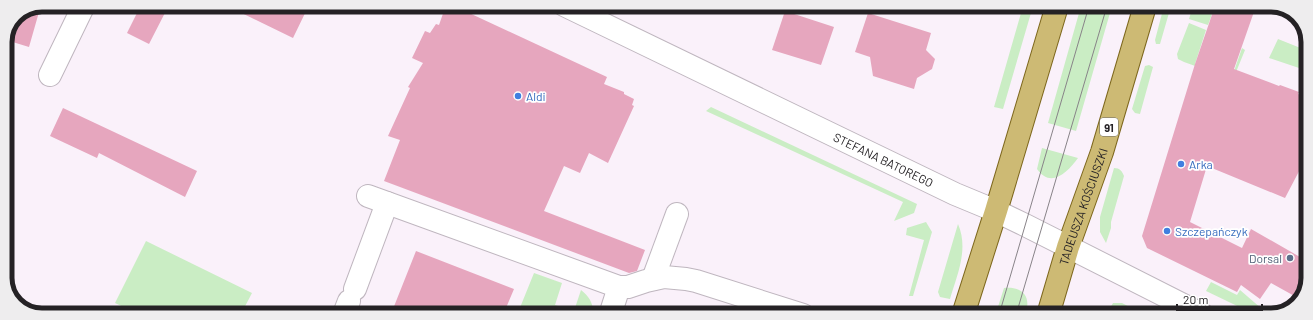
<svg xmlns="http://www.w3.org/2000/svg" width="1313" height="320" viewBox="0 0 1313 320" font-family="Barlow,sans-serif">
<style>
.green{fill:#caedc4}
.building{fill:#e6a6be}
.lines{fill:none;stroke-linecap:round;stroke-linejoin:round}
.street-casing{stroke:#bfb6bf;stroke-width:24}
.primary-casing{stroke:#7d671d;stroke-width:24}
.street{stroke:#fff;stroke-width:22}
.primary{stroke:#cdba74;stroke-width:22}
.tram{stroke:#888388;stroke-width:1}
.shop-dot{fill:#3f7fe0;stroke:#fff;stroke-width:1.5}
.service-dot{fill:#5c6f8a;stroke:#fff;stroke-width:1.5}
.labels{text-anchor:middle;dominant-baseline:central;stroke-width:3.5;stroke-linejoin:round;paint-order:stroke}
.shield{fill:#fff;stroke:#666466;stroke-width:1}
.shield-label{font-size:11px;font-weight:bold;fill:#252225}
.shop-label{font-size:12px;fill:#366cbe;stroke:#fff;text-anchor:start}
.street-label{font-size:12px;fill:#252225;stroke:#fff}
.service-label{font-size:12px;fill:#4e5e75;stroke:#fff;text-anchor:end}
.rim{fill:none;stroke:#252225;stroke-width:5}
</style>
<rect width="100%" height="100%" fill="#faf1fa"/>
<!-- green -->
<path class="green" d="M 625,5 L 649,5 L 644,14 Z
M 1023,6 L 1033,6 L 1003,109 L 994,107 Z
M 1081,6 L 1112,6 L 1076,131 L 1048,123 Z
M 1164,6 L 1171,6 L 1160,44 L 1156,44 L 1155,40 Z
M 1193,6 L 1215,6 L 1208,25 L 1189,19 Z
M 1189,23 L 1206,30 L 1195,64 L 1232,77 L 1242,48 L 1245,50 L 1234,77 L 1231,78 L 1226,77 L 1184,62 L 1178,59 L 1177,54 Z
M 1278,39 L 1308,51 L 1308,71 L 1269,58 Z
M 1149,65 L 1153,67 L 1140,114 L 1135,113 L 1132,109 L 1145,66 Z
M 711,107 L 917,204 L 914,213 L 894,221 L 903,202 L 706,111 Z
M 1042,148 L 1078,158 C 1068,172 1051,189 1037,169 Z
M 1114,168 C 1120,168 1122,171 1124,176 L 1111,222 L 1111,228 L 1106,243 L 1100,232 L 1100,217 Z
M 926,222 L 932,232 L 913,296 L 909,296 L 924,240 L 906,235 L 907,228 Z
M 958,224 C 969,249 957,275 950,299 L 940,297 L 938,292 Z
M 146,241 L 252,293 L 241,314 L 138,314 L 115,303 Z
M 534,273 L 562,283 L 555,305 L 574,311 L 581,290 C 589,296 594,304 593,315 L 579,315 L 574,313 L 574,315 L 517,315 Z
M 1211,282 L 1237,295 L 1240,290 L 1269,315 L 1256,315 L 1206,291 Z
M 1004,288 C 1023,286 1032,297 1025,315 L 1001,315 L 996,313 Z
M 1113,303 L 1122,303 L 1145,315 L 1106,315 Z"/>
<!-- building -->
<path class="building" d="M 41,5 L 29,47 L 6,40 L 16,16 Z
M 141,5 L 169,5 L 149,44 L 127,33 Z
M 225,5 L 309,5 L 293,38 Z
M 446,5 L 452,5 L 607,77 L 604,84 L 624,92 L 624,94 L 634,99 L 632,105 L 634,106 L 608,163 L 589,153 L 580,173 L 564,166 L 544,211 L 645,250 L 637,271 L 629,273 L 384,181 L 400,140 L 388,136 L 410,88 L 408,87 L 423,63 L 412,58 L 425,31 L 430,33 L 436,24 L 439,25 Z
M 1215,6 L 1256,6 L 1234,69 L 1279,86 L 1280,85 L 1299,92 L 1298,94 L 1308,98 L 1307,156 L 1285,198 L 1207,166 L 1190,222 L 1242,248 L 1251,229 L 1307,261 L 1307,280 L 1298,298 L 1271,283 L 1260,299 L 1241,285 L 1237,292 L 1147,248 L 1142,236 L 1195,64 Z
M 785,11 L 834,27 L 821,65 L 772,50 Z
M 868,13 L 931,33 L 926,50 L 935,59 L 932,69 L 917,78 L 914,89 L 873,76 L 870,57 L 855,52 Z
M 63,108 L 197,171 L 185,197 L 99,153 L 97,158 L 50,136 Z
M 416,251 L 514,289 L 503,315 L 448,314 L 429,307 L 426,314 L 391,314 Z"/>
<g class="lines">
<!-- street casing -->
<g class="street-casing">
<g id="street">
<path id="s1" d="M 564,5 L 955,194 L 996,211 L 1025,225 L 1203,315"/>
<path d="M 50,75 L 84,5"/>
<path d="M 368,196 L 619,287"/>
<path d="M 653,279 L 677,214"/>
<path d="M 355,289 L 387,203"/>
<path d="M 344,314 L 349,301"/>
<path d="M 610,315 L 619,287 L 628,287 L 646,281 L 664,277 L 686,279 L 696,281 L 803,315"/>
</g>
</g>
<!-- primary casing -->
<g class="primary-casing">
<g id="primary">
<path d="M 963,315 L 996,211 L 1057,6"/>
<path id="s2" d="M 1048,315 L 1068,247 L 1102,152 L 1145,6"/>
</g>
</g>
<!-- street -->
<use href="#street" class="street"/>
<!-- primary -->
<use href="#primary" class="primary"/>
<!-- tram -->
<path class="tram" d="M 999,315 L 1089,6
M 1016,315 L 1107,6"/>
</g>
<!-- markers -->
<g class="shop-dot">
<circle cx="518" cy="96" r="4"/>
<circle cx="1181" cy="164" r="4"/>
<circle cx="1167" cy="231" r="4"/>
</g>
<circle class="service-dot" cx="1290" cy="258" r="4"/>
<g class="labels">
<!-- shield labels -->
<rect class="shield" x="1100" y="118" width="18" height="18" rx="3"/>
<g class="shield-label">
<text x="1109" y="127">91</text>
</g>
<!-- shop labels -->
<g class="shop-label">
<text x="526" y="96">Aldi</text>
<text x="1189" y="164">Arka</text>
<text x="1175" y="231">Szczepańczyk</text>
</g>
<!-- street labels -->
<g class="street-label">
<text stroke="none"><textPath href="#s1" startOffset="355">STEFANA BATOREGO</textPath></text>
<text stroke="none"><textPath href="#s2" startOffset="114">TADEUSZA KOŚCIUSZKI</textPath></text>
</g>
<!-- service labels -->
<g class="service-label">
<text x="1282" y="258">Dorsal</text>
</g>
</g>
<!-- crop -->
<path d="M0 0H1313V320H0ZM42 12H1271A30 30 0 0 1 1301 42V278A30 30 0 0 1 1271 308H42A30 30 0 0 1 12 278V42A30 30 0 0 1 42 12Z" fill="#eeedee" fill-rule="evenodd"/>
<path class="rim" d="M42 12H1271A30 30 0 0 1 1301 42V278A30 30 0 0 1 1271 308H42A30 30 0 0 1 12 278V42A30 30 0 0 1 42 12Z"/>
<!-- scale -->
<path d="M1177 304v6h85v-6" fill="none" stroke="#252225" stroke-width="2"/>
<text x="1183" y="304" font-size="12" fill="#252225" stroke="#ffffff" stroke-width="3" paint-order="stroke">20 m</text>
</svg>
